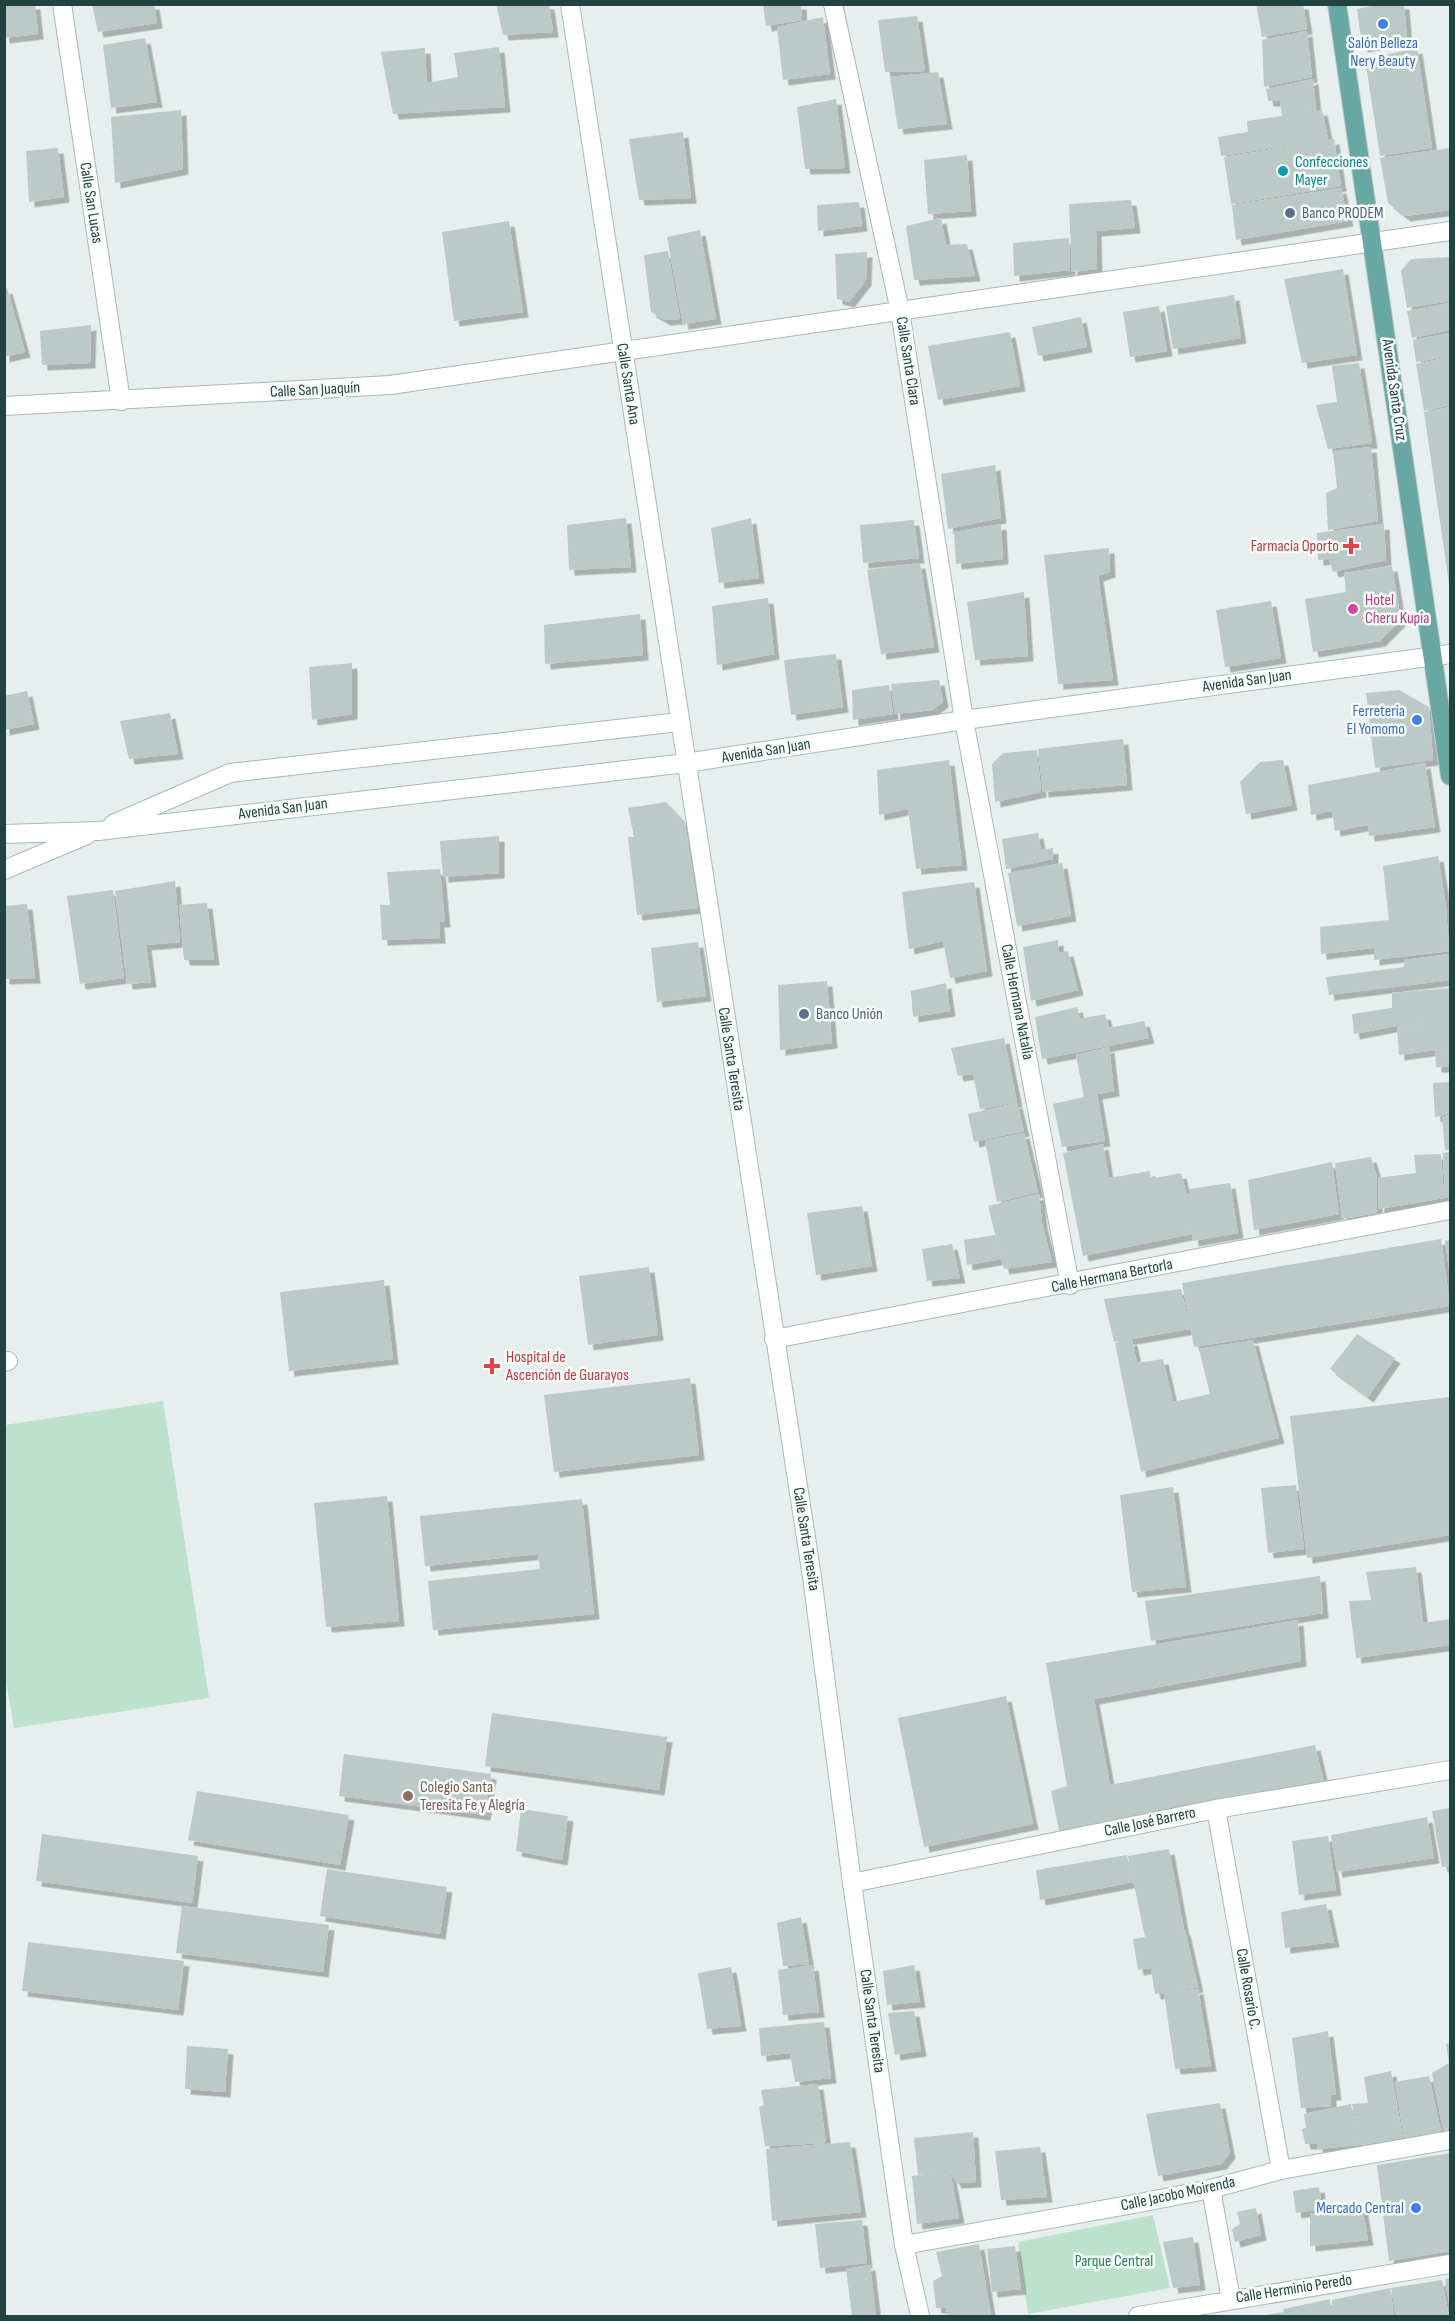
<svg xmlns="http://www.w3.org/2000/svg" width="1455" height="2321" viewBox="0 0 1455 2321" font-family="'Sofia Sans Condensed',sans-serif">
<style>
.green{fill:#bee1ce}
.building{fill:#bbcac7;filter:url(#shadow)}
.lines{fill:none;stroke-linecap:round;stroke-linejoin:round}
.street-casing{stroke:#a8b8b6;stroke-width:20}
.secondary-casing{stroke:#a3bcb8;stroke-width:20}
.primary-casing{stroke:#c1caca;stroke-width:20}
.street{stroke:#fff;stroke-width:18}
.secondary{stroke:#fff;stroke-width:18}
.primary{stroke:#68a7a3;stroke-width:18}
.shop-dot{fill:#3f7fe0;stroke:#f7fbfa;stroke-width:2}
.culture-dot{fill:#0f9aa8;stroke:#f7fbfa;stroke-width:2}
.service-dot{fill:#5c6f8a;stroke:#f7fbfa;stroke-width:2}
.health-dot{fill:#e0444e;stroke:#f7fbfa;stroke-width:2}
.hotel-dot{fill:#d1479c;stroke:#f7fbfa;stroke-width:2}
.education-dot{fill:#8d6e63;stroke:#f7fbfa;stroke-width:2}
.labels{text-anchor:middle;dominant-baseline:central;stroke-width:5;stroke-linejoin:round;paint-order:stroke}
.shop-label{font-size:16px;fill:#366cbe;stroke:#f7fbfa;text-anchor:end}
.culture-label{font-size:16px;fill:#0d838f;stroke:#f7fbfa;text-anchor:start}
.street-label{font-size:16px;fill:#234340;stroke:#f7fbfa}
.service-label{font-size:16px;fill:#4e5e75;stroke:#f7fbfa;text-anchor:start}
.health-label{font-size:16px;fill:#be3a42;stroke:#f7fbfa;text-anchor:end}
.hotel-label{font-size:16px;fill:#b23c85;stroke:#f7fbfa;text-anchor:start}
.education-label{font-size:16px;fill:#785e54;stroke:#f7fbfa;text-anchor:start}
.park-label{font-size:16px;fill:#2b7c5a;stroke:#f7fbfa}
</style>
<defs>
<filter id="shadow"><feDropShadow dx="5.5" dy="5.5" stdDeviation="0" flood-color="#0004"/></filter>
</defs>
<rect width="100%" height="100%" fill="#e6efed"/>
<!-- green -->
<path class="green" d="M 163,1401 L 209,1698 L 14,1728 L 4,1669 L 5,1425 Z
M 1153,2215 L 1170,2288 L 1028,2314 L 1018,2242 Z"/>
<!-- building -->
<path class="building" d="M 4,4 L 35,4 L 38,34 L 4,38 Z
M 92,4 L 154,4 L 157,23 L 98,32 Z
M 496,4 L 549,4 L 553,32 L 503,35 Z
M 763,4 L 801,4 L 802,20 L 766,26 Z
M 1256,4 L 1303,4 L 1307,29 L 1262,37 Z
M 1380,4 L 1404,4 L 1407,40 L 1362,47 L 1357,9 Z
M 917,16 L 925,71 L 885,72 L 878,20 Z
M 823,17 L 830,74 L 783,80 L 777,27 Z
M 1307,31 L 1312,77 L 1264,87 L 1262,40 Z
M 145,38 L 157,102 L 111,108 L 103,45 Z
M 499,47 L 505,107 L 393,114 L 381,52 L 425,48 L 427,83 L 458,77 L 454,53 Z
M 1417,48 L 1432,148 L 1380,156 L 1365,59 Z
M 938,72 L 947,124 L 898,129 L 890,77 Z
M 1313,79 L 1316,109 L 1304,112 L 1322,110 L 1328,139 L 1221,156 L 1218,137 L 1248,132 L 1247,121 L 1282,116 L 1280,101 L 1268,101 L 1266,89 Z
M 836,99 L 845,168 L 805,169 L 797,107 Z
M 181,110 L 183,169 L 115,183 L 111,117 Z
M 683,132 L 691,198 L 639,200 L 629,139 Z
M 1334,139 L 1341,186 L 1231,204 L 1224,157 Z
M 58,148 L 64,197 L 29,202 L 26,151 Z
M 1450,148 L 1450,210 L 1405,216 L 1388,203 L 1380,158 Z
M 967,155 L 971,211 L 928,214 L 924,160 Z
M 1341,188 L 1348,221 L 1236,240 L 1232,205 Z
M 1131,200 L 1135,228 L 1096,231 L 1097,269 L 1072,272 L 1069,204 Z
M 859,202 L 862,226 L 818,231 L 817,205 Z
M 941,218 L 946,245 L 967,244 L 975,276 L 914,280 L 906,226 Z
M 509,221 L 523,312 L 454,321 L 442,232 Z
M 700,230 L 716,319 L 683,324 L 667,237 Z
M 1069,238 L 1070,270 L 1014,276 L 1013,243 Z
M 668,251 L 680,319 L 665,320 L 651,312 L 644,255 Z
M 867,252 L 866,280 L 849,302 L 837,299 L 835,254 Z
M 1450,257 L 1450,301 L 1407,308 L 1401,271 L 1411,259 Z
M 1343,269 L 1357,355 L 1302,363 L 1284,279 Z
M 7,288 L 25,352 L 4,357 L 4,289 Z
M 1234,295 L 1241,338 L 1173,349 L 1166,306 Z
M 1450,303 L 1450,330 L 1412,338 L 1407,311 Z
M 1159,306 L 1167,351 L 1130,357 L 1123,312 Z
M 1081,317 L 1087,347 L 1038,356 L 1032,327 Z
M 91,325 L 90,363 L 42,365 L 40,331 Z
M 1010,332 L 1020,386 L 938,400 L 928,346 Z
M 1450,333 L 1450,356 L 1416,362 L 1413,340 Z
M 1450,357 L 1450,405 L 1424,411 L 1416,364 Z
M 1359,363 L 1372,443 L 1328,449 L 1316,405 L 1337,402 L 1332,366 Z
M 1450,407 L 1450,584 L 1449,584 L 1424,412 Z
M 1371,447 L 1378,521 L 1328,530 L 1326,493 L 1337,488 L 1333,451 Z
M 995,465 L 1001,518 L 948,529 L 941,474 Z
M 626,518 L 631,567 L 569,570 L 567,525 Z
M 751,518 L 759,578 L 719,583 L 711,528 Z
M 914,520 L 919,558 L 863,563 L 860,525 Z
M 1001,524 L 1003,559 L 956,564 L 954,532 Z
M 1384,524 L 1386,560 L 1333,572 L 1329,559 L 1318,560 L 1317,533 Z
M 1109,548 L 1110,572 L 1098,576 L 1113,680 L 1058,684 L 1044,555 Z
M 920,563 L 934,647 L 881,654 L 867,570 Z
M 1392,566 L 1401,620 L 1380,641 L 1313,652 L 1305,599 L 1346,592 L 1344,573 Z
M 1024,592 L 1028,656 L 975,660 L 967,602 Z
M 768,598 L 774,654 L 717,665 L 712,606 Z
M 1271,601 L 1281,658 L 1225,667 L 1216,610 Z
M 640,614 L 643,655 L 545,664 L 544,625 Z
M 836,654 L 843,707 L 791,715 L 784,660 Z
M 352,663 L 352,714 L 312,720 L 309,667 Z
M 939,680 L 943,702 L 932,710 L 895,714 L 891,684 Z
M 889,685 L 893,714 L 853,720 L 852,690 Z
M 1399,690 L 1429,707 L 1433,760 L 1375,768 L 1366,693 Z
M 27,691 L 34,724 L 4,730 L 4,696 Z
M 170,713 L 178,754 L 129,759 L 120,721 Z
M 1123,739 L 1127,785 L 1043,792 L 1038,749 Z
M 1037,750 L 1041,792 L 995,802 L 992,764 L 1003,753 Z
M 949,760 L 962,865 L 916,869 L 908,809 L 879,815 L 877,770 Z
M 1283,760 L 1292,805 L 1246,814 L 1240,782 L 1260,762 Z
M 1425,763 L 1435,827 L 1369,836 L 1368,825 L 1335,831 L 1332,811 L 1311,815 L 1308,785 Z
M 666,802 L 685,823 L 698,908 L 637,915 L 628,837 L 634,837 L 628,808 Z
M 1038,833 L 1041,850 L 1053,848 L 1053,859 L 1006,869 L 1002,839 Z
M 499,836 L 499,873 L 443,877 L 440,841 Z
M 1438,856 L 1447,913 L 1439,915 L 1446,914 L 1450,951 L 1374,960 L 1374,948 L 1321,954 L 1320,927 L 1389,920 L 1383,866 Z
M 1062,863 L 1071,916 L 1017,926 L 1008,873 Z
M 440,869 L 445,922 L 439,922 L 440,938 L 382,940 L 380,905 L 390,905 L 387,872 Z
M 175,881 L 180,942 L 146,945 L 151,982 L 127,984 L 115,891 Z
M 974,882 L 987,971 L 950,978 L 943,941 L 909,949 L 902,892 Z
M 113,890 L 124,978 L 80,984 L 67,896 Z
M 207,903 L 214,960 L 184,960 L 179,905 Z
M 27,904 L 35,978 L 4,979 L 4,906 Z
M 1058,940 L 1059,953 L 1068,951 L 1078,990 L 1031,1001 L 1023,947 Z
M 698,942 L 706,996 L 657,1002 L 651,948 Z
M 1450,954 L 1450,980 L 1329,995 L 1326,977 L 1404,967 L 1404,960 Z
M 827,981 L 832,1043 L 780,1050 L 778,985 Z
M 946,983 L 950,1011 L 913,1017 L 911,991 Z
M 1450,988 L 1450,1048 L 1440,1049 L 1450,1049 L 1450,1067 L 1436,1067 L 1435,1050 L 1399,1055 L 1397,1027 L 1427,1023 L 1396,1026 L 1354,1034 L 1352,1014 L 1392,1008 L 1392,993 Z
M 1077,1007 L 1080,1019 L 1105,1014 L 1109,1028 L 1144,1021 L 1149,1038 L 1042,1059 L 1035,1017 Z
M 1004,1038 L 1017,1102 L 980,1109 L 973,1074 L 958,1076 L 951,1048 Z
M 1109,1047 L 1114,1091 L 1097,1094 L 1105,1141 L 1062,1147 L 1053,1104 L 1084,1097 L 1076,1055 Z
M 1450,1082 L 1450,1113 L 1435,1117 L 1433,1083 Z
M 1017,1103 L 1024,1131 L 974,1142 L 968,1114 Z
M 1450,1115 L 1450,1150 L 1445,1150 L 1442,1117 Z
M 1024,1133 L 1038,1192 L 997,1202 L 985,1141 Z
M 1103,1144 L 1109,1178 L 1150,1171 L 1151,1179 L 1181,1173 L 1186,1193 L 1189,1195 L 1189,1189 L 1230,1183 L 1238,1233 L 1193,1241 L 1190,1210 L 1192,1234 L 1083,1256 L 1063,1153 Z
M 1450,1152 L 1450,1197 L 1445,1198 L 1443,1153 Z
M 1441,1154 L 1444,1198 L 1379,1209 L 1378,1178 L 1416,1173 L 1414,1155 Z
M 1371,1157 L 1377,1177 L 1377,1213 L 1342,1219 L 1335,1163 Z
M 1332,1162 L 1339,1214 L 1254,1230 L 1248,1180 Z
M 1039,1194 L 1042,1223 L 1052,1262 L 1004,1269 L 988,1206 Z
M 862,1206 L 872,1266 L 816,1275 L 807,1213 Z
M 995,1235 L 1001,1259 L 967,1265 L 964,1240 Z
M 1441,1239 L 1450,1306 L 1194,1347 L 1182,1283 Z
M 1450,1240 L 1450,1269 L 1449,1269 L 1445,1241 Z
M 952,1244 L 960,1278 L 927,1281 L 922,1249 Z
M 649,1267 L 658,1335 L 588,1345 L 579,1276 Z
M 384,1280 L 393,1359 L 289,1371 L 280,1292 Z
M 1181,1289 L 1190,1329 L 1114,1342 L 1104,1299 Z
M 1357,1334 L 1395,1358 L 1368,1397 L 1330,1369 Z
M 1132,1340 L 1137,1363 L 1163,1359 L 1173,1402 L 1210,1394 L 1199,1349 L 1253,1340 L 1279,1438 L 1141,1472 L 1115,1343 Z
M 690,1378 L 699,1455 L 554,1472 L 544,1395 Z
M 1450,1397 L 1450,1535 L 1307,1558 L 1290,1416 Z
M 1296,1485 L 1304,1549 L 1268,1553 L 1261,1488 Z
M 1173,1487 L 1186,1587 L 1132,1592 L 1120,1495 Z
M 387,1496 L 399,1621 L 326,1627 L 314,1503 Z
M 582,1499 L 594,1614 L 433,1630 L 428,1581 L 540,1569 L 538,1554 L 425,1566 L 420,1516 Z
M 1416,1567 L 1423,1623 L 1450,1619 L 1450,1645 L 1356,1658 L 1349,1601 L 1371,1600 L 1366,1572 Z
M 1320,1576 L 1323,1613 L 1151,1641 L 1145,1601 Z
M 1298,1620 L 1301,1661 L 1094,1699 L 1110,1785 L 1315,1745 L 1325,1787 L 1060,1835 L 1051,1791 L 1067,1786 L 1046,1663 Z
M 1006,1696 L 1033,1824 L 924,1847 L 898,1718 Z
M 492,1713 L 667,1737 L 659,1790 L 485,1766 Z
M 344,1754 L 491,1774 L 485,1815 L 339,1796 Z
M 197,1791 L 349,1815 L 340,1865 L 188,1840 Z
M 1450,1808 L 1450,1866 L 1442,1867 L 1432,1811 Z
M 521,1809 L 568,1816 L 562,1860 L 516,1851 Z
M 1427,1817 L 1434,1858 L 1337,1872 L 1331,1835 Z
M 42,1834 L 198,1856 L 192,1903 L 36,1881 Z
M 1328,1836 L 1336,1890 L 1299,1895 L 1292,1841 Z
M 1169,1849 L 1184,1930 L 1166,1933 L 1185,1930 L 1198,1987 L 1173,1992 L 1198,1989 L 1211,2066 L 1175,2069 L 1164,1993 L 1155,1994 L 1151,1968 L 1138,1970 L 1133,1939 L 1145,1937 L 1128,1856 Z
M 1127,1855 L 1133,1882 L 1040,1900 L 1036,1870 Z
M 327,1869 L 447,1887 L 440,1934 L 320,1916 Z
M 1326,1904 L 1334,1942 L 1285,1948 L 1281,1912 Z
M 182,1906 L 329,1925 L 323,1972 L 176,1953 Z
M 801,1917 L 809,1964 L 783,1966 L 777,1923 Z
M 28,1942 L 184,1961 L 178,2010 L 22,1991 Z
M 813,1965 L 819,2012 L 783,2015 L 778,1970 Z
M 914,1965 L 920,2002 L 887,2005 L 883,1971 Z
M 731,1967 L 741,2026 L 707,2029 L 698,1973 Z
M 914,2011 L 921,2051 L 895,2055 L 888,2013 Z
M 824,2022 L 831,2078 L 795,2082 L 790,2053 L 761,2056 L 759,2028 Z
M 1328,2031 L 1336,2095 L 1331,2095 L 1331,2106 L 1301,2108 L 1292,2038 Z
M 1450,2043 L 1450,2128 L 1443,2130 L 1432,2073 L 1449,2063 L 1446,2044 Z
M 187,2046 L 228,2049 L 225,2092 L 185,2089 Z
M 1391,2071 L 1403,2139 L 1360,2145 L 1352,2104 L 1368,2103 L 1364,2077 Z
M 1429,2076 L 1441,2131 L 1404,2138 L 1395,2082 Z
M 818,2084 L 826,2143 L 765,2146 L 759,2107 L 764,2105 L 761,2090 Z
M 1220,2103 L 1230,2153 L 1221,2164 L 1158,2176 L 1146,2114 Z
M 1351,2104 L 1359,2145 L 1318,2149 L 1317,2144 L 1305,2144 L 1302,2129 L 1306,2128 L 1304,2114 Z
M 973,2132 L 976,2182 L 956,2183 L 950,2171 L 959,2218 L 917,2224 L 912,2176 L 948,2172 L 918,2175 L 914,2138 Z
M 850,2142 L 861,2212 L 772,2221 L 766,2149 Z
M 1040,2147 L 1047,2197 L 1001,2200 L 995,2151 Z
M 1450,2153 L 1450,2251 L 1389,2261 L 1377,2165 Z
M 1319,2187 L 1322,2209 L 1296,2213 L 1293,2191 Z
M 1362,2205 L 1368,2240 L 1310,2246 L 1310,2214 Z
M 1256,2208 L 1261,2235 L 1235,2242 L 1232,2229 L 1240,2224 L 1237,2212 Z
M 862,2220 L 867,2263 L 820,2268 L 815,2224 Z
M 1193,2237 L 1200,2285 L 1173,2288 L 1163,2242 Z
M 979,2244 L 991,2316 L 948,2316 L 946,2308 L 936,2308 L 933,2281 L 942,2276 L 936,2252 Z
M 1015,2246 L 1021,2289 L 992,2292 L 987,2249 Z
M 870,2265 L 876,2316 L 852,2316 L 846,2269 Z
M 1450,2278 L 1450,2303 L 1449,2303 L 1445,2279 Z
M 1442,2280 L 1449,2316 L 1396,2316 L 1391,2288 Z
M 1390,2288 L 1394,2316 L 1333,2316 L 1332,2300 Z
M 1330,2299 L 1332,2316 L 1259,2316 L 1284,2312 L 1283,2309 Z"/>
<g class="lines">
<!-- street casing -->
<g class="street-casing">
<path id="street" d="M 62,4 L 121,401
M 833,4 L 900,311 L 964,720 L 1070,1285
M 4,406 L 390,385 L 1450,231
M 774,1339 L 1450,1210
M 4,1362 L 8,1361
M 1216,1809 L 1281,2170
M 852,1883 L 1216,1809 L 1450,1770
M 1211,2189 L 1231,2300
M 1138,2316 L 1450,2264"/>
</g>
<!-- secondary casing -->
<g class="secondary-casing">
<path id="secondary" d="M 570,4 L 812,1577 L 852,1883 L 904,2245 L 920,2316
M 113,824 L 230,773 L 679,722
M 4,834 L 98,831 L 686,763 L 964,720 L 1450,654
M 4,870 L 87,835
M 904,2245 L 1134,2204 L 1211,2189 L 1281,2170 L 1450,2140"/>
</g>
<!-- primary casing -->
<g class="primary-casing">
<path id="primary" d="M 1337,4 L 1450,776"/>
</g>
<!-- street -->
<use href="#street" class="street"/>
<!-- secondary -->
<use href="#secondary" class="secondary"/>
<!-- primary -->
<use href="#primary" class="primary"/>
</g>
<!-- markers -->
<g class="shop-dot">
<circle cx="1383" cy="24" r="6"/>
<circle cx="1417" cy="720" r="6"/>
<circle cx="1416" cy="2208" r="6"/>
</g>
<circle class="culture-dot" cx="1283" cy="171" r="6"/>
<g class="service-dot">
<circle cx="1290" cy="213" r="6"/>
<circle cx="804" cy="1014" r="6"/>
</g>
<g class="health-dot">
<path d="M1348 537h6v6h6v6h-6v6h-6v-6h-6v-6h6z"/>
<path d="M489 1357h6v6h6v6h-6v6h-6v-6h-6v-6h6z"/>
</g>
<circle class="hotel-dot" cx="1353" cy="609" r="6"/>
<circle class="education-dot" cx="408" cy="1796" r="6"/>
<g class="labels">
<!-- shop labels -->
<g class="shop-label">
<text x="1383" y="43" text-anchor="middle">Salón Belleza<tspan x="1383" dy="18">Nery Beauty</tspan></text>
<text x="1405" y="711">Ferreteria<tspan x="1405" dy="18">El Yomomo</tspan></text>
<text x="1404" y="2208">Mercado Central</text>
</g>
<!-- culture labels -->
<g class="culture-label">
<text x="1295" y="162">Confecciones<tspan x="1295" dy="18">Mayer</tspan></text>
</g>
<!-- street labels -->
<g class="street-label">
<text transform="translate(91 203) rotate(81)">Calle San Lucas</text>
<text transform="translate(908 361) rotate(81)">Calle Santa Clara</text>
<text transform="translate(628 384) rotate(81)">Calle Santa Ana</text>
<text transform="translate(315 390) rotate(-3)">Calle San Juaquín</text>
<text transform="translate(1394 390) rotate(82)">Avenida Santa Cruz</text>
<text transform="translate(1247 681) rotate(-8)">Avenida San Juan</text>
<text transform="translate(766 751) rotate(-9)">Avenida San Juan</text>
<text transform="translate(283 809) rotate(-7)">Avenida San Juan</text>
<text transform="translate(1017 1002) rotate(79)">Calle Hermana Natalia</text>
<text transform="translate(731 1059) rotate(81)">Calle Santa Teresita</text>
<text transform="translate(1112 1276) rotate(-11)">Calle Hermana Bertorla</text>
<text transform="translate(806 1539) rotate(81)">Calle Santa Teresita</text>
<text transform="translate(1150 1822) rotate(-12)">Calle José Barrero</text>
<text transform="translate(1248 1989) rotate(80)">Calle Rosario C.</text>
<text transform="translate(872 2021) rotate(82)">Calle Santa Teresita</text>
<text transform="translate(1178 2194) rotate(-12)">Calle Jacobo Moirenda</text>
<text transform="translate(1294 2289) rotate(-9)">Calle Herminio Peredo</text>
</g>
<!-- service labels -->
<g class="service-label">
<text x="1302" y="213">Banco PRODEM</text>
<text x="816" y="1014">Banco Unión</text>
</g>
<!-- health labels -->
<g class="health-label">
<text x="1339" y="546">Farmacia Oporto</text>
<text x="506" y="1357" text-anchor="start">Hospital de<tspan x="506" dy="18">Ascención de Guarayos</tspan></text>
</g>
<!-- hotel labels -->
<g class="hotel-label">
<text x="1365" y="600">Hotel<tspan x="1365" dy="18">Cheru Kupia</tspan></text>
</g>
<!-- education labels -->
<g class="education-label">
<text x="420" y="1787">Colegio Santa<tspan x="420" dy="18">Teresita Fe y Alegría</tspan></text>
</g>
<!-- park labels -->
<g class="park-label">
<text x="1114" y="2261">Parque Central</text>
</g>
</g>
<!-- border -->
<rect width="1455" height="2321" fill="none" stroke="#234340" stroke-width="12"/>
</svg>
